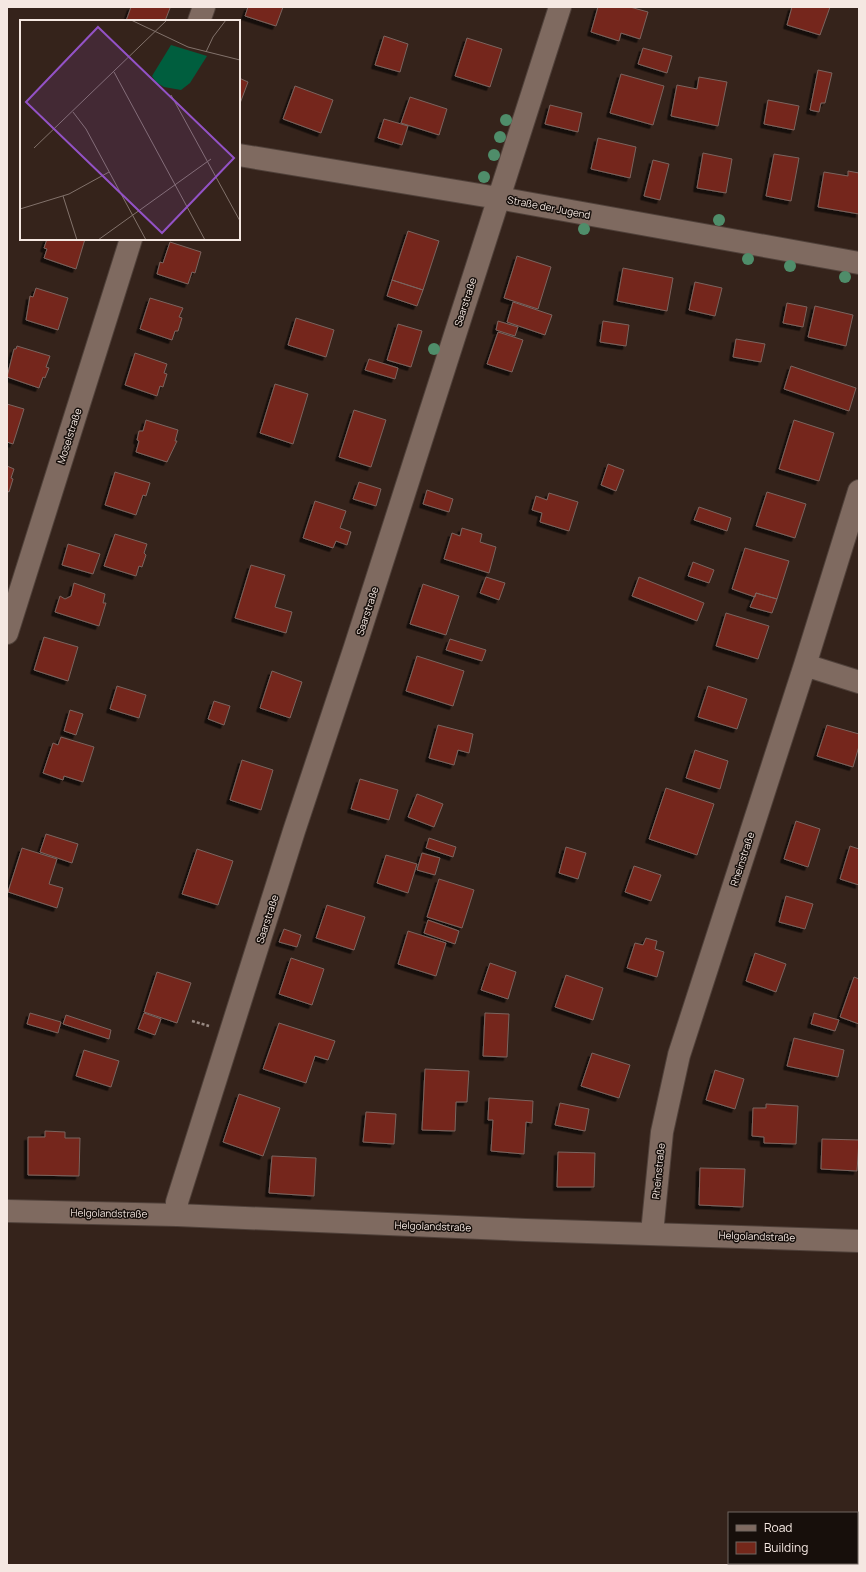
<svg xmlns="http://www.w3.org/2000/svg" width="866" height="1572" viewBox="0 0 866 1572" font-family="Manrope,sans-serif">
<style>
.building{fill:#74271a;stroke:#7b645f;filter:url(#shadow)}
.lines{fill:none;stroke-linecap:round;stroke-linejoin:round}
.minor-casing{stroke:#50413a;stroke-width:24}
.path{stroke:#998a83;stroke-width:2.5;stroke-dasharray:3 2;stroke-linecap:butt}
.minor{stroke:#7f6a60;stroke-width:22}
.tree{fill:#4f8d6a}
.labels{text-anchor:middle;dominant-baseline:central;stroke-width:3;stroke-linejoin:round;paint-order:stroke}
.street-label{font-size:10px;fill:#f5e8e2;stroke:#170f0b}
.inset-road{fill:none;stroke:#82726b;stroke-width:1}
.view{fill:#9352c6;fill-opacity:0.15;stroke:#9352c6;stroke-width:2}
.inset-edge{fill:none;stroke:#f5e8e2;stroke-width:2}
</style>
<defs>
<filter id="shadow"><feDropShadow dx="-3.5" dy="3.5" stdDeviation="0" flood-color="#0009"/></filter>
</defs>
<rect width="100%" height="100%" fill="#35231b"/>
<!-- building -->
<path class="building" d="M 131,7 L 169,7 L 170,8 L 165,21 L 126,21 Z
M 248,7 L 283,7 L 276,26 L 245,16 Z
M 598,7 L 630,7 L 648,12 L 640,39 L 621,33 L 619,41 L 591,32 Z
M 792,7 L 830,7 L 820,35 L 787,25 Z
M 384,36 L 408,44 L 400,72 L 375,65 Z
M 467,38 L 502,49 L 490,87 L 455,76 Z
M 643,48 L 672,56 L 667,73 L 638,64 Z
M 818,70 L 832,73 L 825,103 L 821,103 L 819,112 L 810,110 Z
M 621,74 L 664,86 L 653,125 L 610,113 Z
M 699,77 L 727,82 L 718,126 L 671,116 L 677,85 L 697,89 Z
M 239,78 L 248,82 L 239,106 Z
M 295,86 L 333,100 L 321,133 L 283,119 Z
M 410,97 L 447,109 L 439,135 L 401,123 Z
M 768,100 L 799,106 L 794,130 L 764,124 Z
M 550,105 L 582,113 L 578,132 L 545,124 Z
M 384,119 L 408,126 L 402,145 L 378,138 Z
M 598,138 L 636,147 L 630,178 L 591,169 Z
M 703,153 L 732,159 L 726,193 L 697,188 Z
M 774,154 L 799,158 L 791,201 L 766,196 Z
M 653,160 L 669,164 L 660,200 L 644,196 Z
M 848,171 L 859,173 L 859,214 L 818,207 L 824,172 L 848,176 Z
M 408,231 L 439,241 L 423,290 L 392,280 Z
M 47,239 L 85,239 L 76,269 L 44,258 L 47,249 L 44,248 Z
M 170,242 L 201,252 L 195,273 L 192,272 L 188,284 L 157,274 L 160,262 L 163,263 Z
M 517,256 L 551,267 L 538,309 L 504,298 Z
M 623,268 L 673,278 L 667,311 L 617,301 Z
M 392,280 L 423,290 L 417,306 L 387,296 Z
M 695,282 L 722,288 L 715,316 L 689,310 Z
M 36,288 L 68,298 L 58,330 L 26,320 L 30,296 L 33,297 Z
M 150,298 L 183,308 L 179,317 L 182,318 L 178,331 L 175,331 L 172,340 L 140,329 Z
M 513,302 L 552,315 L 545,335 L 507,322 Z
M 787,303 L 807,307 L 803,327 L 783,323 Z
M 815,306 L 853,315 L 846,346 L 808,337 Z
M 296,318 L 334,330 L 326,357 L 288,345 Z
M 498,321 L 518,327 L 515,336 L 496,330 Z
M 603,321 L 629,325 L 626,346 L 600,342 Z
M 398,324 L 422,331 L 411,367 L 387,360 Z
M 498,332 L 523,340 L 512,372 L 487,364 Z
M 736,339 L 765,344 L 761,362 L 733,357 Z
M 17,346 L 50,356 L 46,367 L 49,368 L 45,378 L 43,377 L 39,388 L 7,377 L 14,349 L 16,349 Z
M 135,353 L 167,364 L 164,373 L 167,374 L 163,387 L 160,386 L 157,396 L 125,385 Z
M 369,359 L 398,368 L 395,379 L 365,370 Z
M 791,366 L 856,388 L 849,411 L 784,389 Z
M 275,384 L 308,394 L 293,444 L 260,433 Z
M 7,404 L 24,409 L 13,444 L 7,442 Z
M 354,410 L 386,420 L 371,467 L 339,457 Z
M 146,420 L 178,430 L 175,441 L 177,441 L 167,462 L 136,452 L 139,441 L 137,440 L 139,431 L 143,431 Z
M 794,420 L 834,433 L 819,481 L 779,469 Z
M 608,464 L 624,470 L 616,491 L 601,485 Z
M 7,466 L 14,469 L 11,478 L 13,479 L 9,492 L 7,491 Z
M 115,472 L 150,483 L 146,496 L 143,495 L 136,515 L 105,505 Z
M 359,482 L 381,489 L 376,506 L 353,499 Z
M 427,490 L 453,499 L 449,512 L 423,504 Z
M 767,492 L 806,504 L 795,538 L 756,526 Z
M 549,493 L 578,502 L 569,531 L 540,522 L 542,513 L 532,510 L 536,496 L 547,500 Z
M 315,501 L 346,511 L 340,528 L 351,532 L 347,545 L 336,541 L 333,548 L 303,538 Z
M 699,507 L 731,518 L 727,531 L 694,520 Z
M 462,528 L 482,534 L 480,542 L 496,547 L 489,573 L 444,559 L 452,533 L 460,536 Z
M 115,534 L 147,544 L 144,553 L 146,555 L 142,567 L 139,566 L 136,576 L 104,566 Z
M 68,544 L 100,554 L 93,574 L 62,565 Z
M 745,548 L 789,561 L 777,599 L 756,593 L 755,597 L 732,589 Z
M 693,562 L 714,570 L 709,583 L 688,576 Z
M 251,565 L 285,575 L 275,607 L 292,612 L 286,633 L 235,618 Z
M 486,577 L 505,583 L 499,600 L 480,593 Z
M 639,577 L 704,603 L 697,621 L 632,596 Z
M 74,583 L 105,594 L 103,603 L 106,603 L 99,626 L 55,612 L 60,596 L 65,599 L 71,596 Z
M 423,584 L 459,596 L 446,635 L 410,624 Z
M 756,593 L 777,599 L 772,613 L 750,607 Z
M 726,613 L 769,626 L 758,659 L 716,646 Z
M 44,637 L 78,647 L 68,681 L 34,670 Z
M 450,639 L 486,650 L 482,661 L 446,650 Z
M 417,656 L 464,671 L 453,706 L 406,691 Z
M 272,671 L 302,682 L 290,718 L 260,708 Z
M 117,686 L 146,695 L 139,718 L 110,709 Z
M 708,686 L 747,699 L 737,729 L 698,717 Z
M 214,701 L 230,706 L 224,725 L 208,719 Z
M 70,710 L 83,714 L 76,735 L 64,731 Z
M 438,725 L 473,734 L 469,753 L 458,750 L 454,765 L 429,758 Z
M 827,725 L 859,734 L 859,746 L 853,767 L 817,756 Z
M 61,737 L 94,747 L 83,782 L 64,776 L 63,780 L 43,773 L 53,743 L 58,745 Z
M 695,750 L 728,761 L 720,789 L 686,778 Z
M 242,760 L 273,770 L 261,810 L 230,800 Z
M 360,779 L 398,790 L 389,820 L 351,809 Z
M 666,788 L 714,804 L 697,855 L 649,839 Z
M 417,794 L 443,804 L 434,827 L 408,817 Z
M 796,821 L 820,829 L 808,867 L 784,859 Z
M 46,834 L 78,844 L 72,863 L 40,852 Z
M 429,838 L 456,847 L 453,857 L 426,848 Z
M 850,846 L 859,849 L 859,885 L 840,879 Z
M 566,847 L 586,853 L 578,879 L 559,873 Z
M 22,848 L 57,859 L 49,884 L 63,888 L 57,908 L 8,892 Z
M 197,849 L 233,861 L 218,905 L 182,894 Z
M 422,853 L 440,858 L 435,875 L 417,870 Z
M 386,855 L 417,864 L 408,893 L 377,883 Z
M 634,866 L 661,875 L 651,901 L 625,892 Z
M 439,879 L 474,890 L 462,928 L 427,917 Z
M 786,896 L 813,904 L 805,929 L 779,922 Z
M 327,905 L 365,917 L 354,950 L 316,938 Z
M 428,920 L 459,931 L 455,944 L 424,933 Z
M 284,929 L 301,935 L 297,947 L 279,942 Z
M 408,931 L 446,943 L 436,976 L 398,964 Z
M 646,938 L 657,941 L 655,949 L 664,952 L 657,977 L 627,968 L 635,943 L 643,945 Z
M 755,953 L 786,964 L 776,992 L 746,981 Z
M 291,958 L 324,969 L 312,1005 L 279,994 Z
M 490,963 L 516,972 L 508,999 L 481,990 Z
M 157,972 L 191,983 L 177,1023 L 144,1012 Z
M 566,975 L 603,988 L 593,1020 L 555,1007 Z
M 854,977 L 859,979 L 859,1024 L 840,1017 Z
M 30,1013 L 61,1022 L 58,1033 L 27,1024 Z
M 144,1013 L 161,1019 L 155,1035 L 138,1029 Z
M 485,1013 L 509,1014 L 507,1057 L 483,1056 Z
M 814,1013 L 839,1020 L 835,1031 L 811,1024 Z
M 66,1015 L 111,1030 L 109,1039 L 63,1024 Z
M 279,1023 L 335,1041 L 328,1060 L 315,1056 L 306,1083 L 263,1069 Z
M 794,1038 L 844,1050 L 838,1077 L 787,1066 Z
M 84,1050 L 119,1061 L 111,1087 L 76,1076 Z
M 592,1053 L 630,1065 L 619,1098 L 581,1086 Z
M 425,1069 L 469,1071 L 467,1102 L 456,1102 L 455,1131 L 422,1130 Z
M 715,1070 L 744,1079 L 735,1109 L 706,1100 Z
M 239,1094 L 280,1108 L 263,1156 L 223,1142 Z
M 489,1098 L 533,1101 L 532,1123 L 526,1122 L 524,1154 L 491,1151 L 493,1120 L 488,1120 Z
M 560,1103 L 589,1109 L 585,1131 L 555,1125 Z
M 766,1104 L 798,1106 L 796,1144 L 764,1143 L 764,1137 L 752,1136 L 753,1108 L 766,1108 Z
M 366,1112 L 396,1114 L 394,1144 L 363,1142 Z
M 45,1131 L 65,1132 L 65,1138 L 80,1138 L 79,1176 L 28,1175 L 28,1137 L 45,1137 Z
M 822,1139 L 859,1140 L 857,1171 L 821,1169 Z
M 558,1152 L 595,1153 L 594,1187 L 557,1187 Z
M 272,1156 L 316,1158 L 314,1196 L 269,1193 Z
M 700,1168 L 745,1169 L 743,1207 L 699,1205 Z"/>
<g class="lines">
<!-- minor casing -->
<g class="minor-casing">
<path id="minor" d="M 199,21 L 204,7
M 239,155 L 498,198 L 859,263
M 7,633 L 131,239
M 805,665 L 859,682
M 7,1211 L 177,1215 L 526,1230 L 859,1241
M 177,1215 L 177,1202 L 294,831 L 355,647 L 560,7
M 652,1233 L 662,1132 L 679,1055 L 805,665 L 859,491"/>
</g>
<!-- path -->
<path class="path" d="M 192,1021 L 209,1026"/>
<!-- minor -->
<use href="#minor" class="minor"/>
</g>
<!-- trees -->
<g class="tree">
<circle cx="506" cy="120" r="6"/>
<circle cx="500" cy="137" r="6"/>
<circle cx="494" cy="155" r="6"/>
<circle cx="484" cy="177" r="6"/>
<circle cx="719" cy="220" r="6"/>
<circle cx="584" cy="229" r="6"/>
<circle cx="748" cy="259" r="6"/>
<circle cx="790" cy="266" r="6"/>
<circle cx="845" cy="277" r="6"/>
<circle cx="434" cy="349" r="6"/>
</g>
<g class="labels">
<!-- street labels -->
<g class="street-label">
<text transform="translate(549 207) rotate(11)">Straße der Jugend</text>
<text transform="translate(465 302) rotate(-72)">Saarstraße</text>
<text transform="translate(69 436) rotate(-72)">Moselstraße</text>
<text transform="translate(367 611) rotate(-72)">Saarstraße</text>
<text transform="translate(742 859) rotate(-72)">Rheinstraße</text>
<text transform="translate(267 919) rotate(-72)">Saarstraße</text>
<text transform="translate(658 1171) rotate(-84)">Rheinstraße</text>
<text transform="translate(109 1213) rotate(1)">Helgolandstraße</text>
<text transform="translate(433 1226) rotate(2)">Helgolandstraße</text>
<text transform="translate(757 1236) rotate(2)">Helgolandstraße</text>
</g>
</g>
<!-- overview -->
<g transform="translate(20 20)">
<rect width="220" height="220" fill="#35231b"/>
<path d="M 151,25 L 187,36 L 170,63 L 161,70 L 144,67 L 136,62 L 132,56 Z" fill="#005e3e"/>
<path class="inset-road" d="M 111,0 L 168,27 L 220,40M 186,32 L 193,17 L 206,0M 94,52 L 185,220M 151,75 L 220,201M 53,92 L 66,109 L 126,220M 14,128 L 147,0M 43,176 L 57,220M 0,189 L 49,174 L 89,152M 78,220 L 191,139"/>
<path class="view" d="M 78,7 L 214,138 L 142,213 L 6,82 Z"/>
<rect width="220" height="220" class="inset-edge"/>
</g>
<!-- border -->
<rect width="866" height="1572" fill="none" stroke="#f5e8e2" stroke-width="16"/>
<!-- legend -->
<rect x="728" y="1512" width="130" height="52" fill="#170f0b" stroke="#706661"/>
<rect x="736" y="1525" width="20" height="6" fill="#7f6a60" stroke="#706661"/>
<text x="764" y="1532" font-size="12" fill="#f5e8e2">Road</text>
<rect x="736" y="1542" width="20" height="12" fill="#74271a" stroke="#706661"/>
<text x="764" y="1552" font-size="12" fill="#f5e8e2">Building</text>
</svg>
